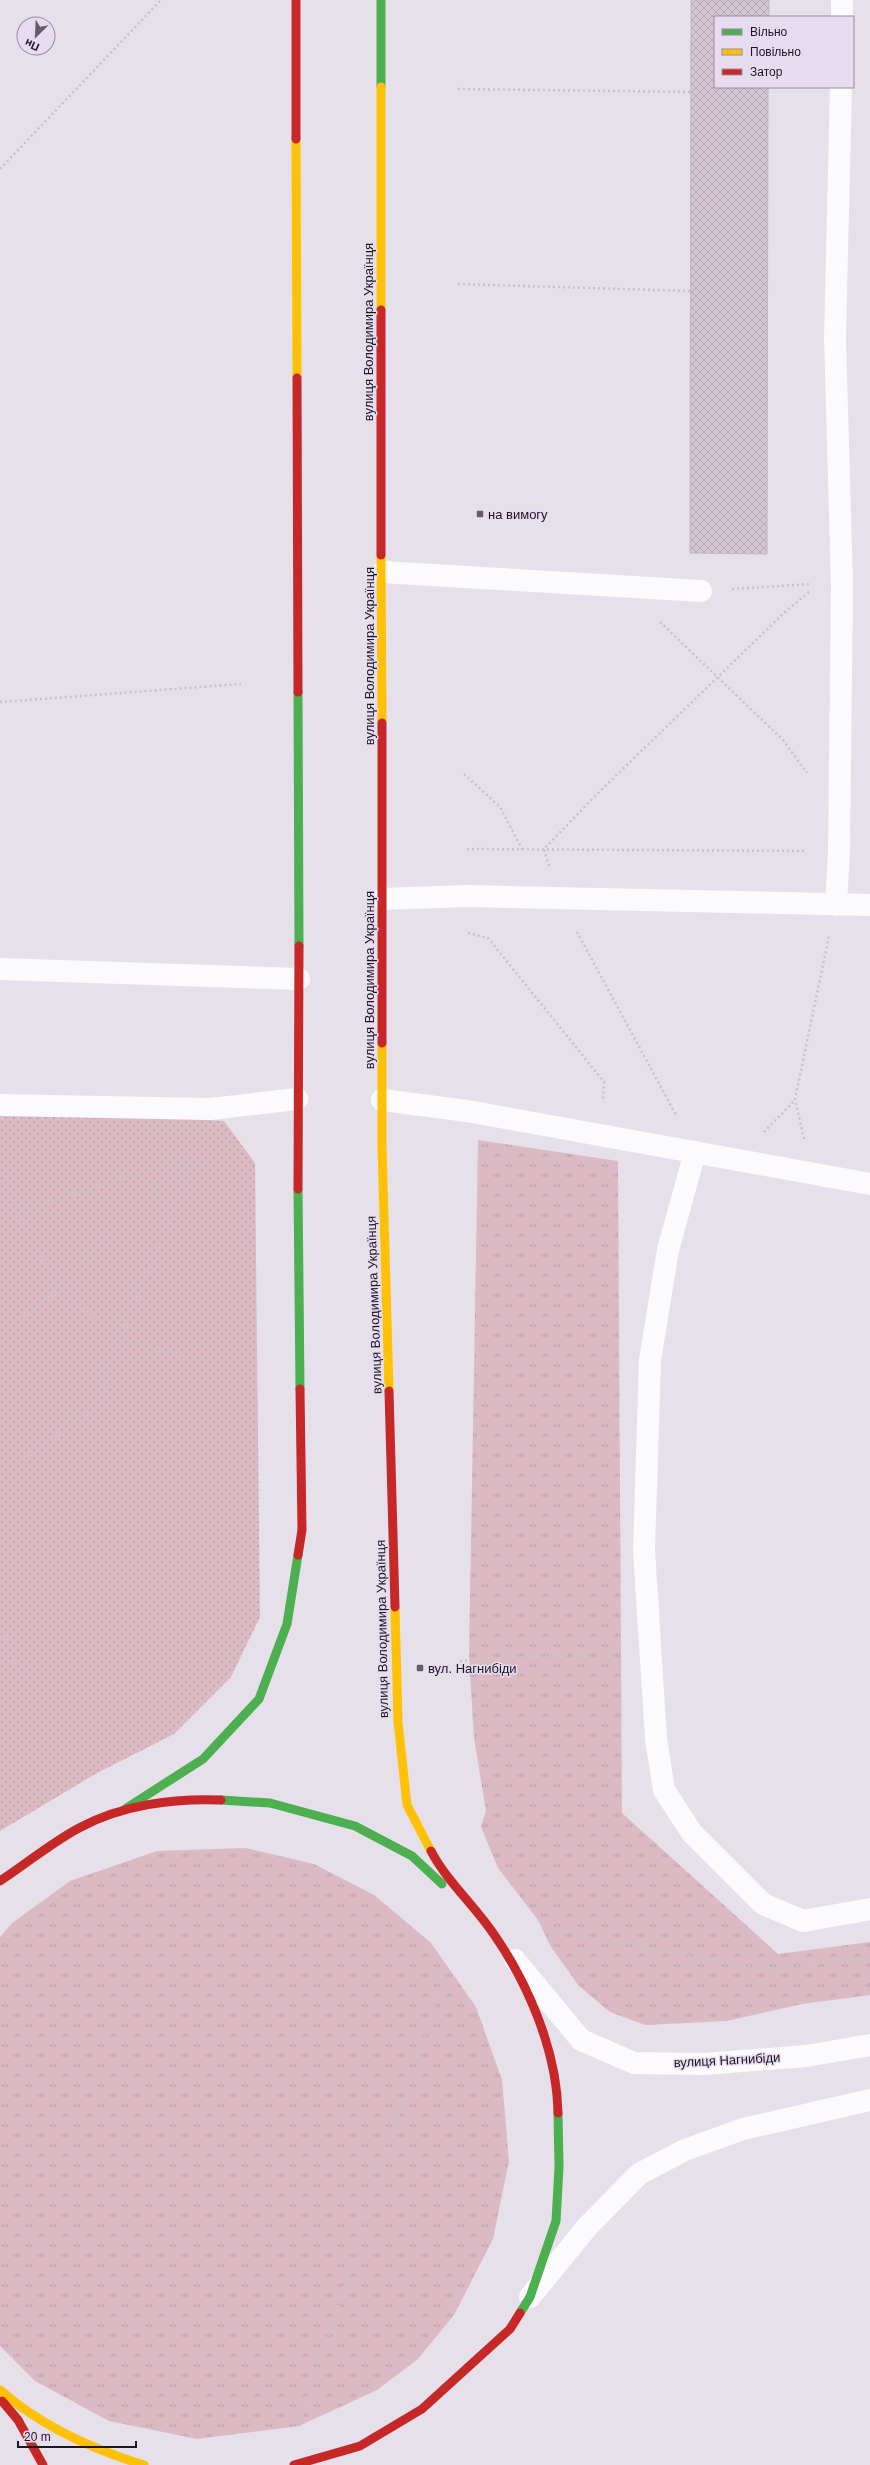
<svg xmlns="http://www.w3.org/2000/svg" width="870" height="2465" viewBox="0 0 870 2465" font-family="Arial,sans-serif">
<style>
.grass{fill:url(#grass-tufts)}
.park{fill:url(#park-dots)}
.building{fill:url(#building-cross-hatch);stroke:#bfb8c0}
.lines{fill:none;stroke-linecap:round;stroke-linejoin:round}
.path{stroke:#c7c4c8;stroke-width:2.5;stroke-dasharray:2 3;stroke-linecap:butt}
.lane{stroke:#fbfafc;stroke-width:22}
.street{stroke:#fbfafc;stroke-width:22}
.fast{stroke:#4caf50;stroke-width:9}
.slow{stroke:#ffc107;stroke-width:9}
.jam{stroke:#c62828;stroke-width:9}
.poi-dot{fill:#625d66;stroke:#e7dbf0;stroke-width:1.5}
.labels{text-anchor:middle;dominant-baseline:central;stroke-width:3;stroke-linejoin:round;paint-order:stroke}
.street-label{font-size:13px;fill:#1b171f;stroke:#e7dbf0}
.poi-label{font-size:13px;fill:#1b171f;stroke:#e7dbf0;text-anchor:start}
</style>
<defs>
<pattern id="grass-tufts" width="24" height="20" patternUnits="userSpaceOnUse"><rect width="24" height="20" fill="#dcbac4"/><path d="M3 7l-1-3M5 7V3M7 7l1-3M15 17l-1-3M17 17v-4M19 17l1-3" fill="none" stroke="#bc9fa8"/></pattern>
<pattern id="park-dots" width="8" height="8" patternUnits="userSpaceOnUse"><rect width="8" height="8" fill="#dcbac4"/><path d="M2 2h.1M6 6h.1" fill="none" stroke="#bc9fa8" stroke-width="1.8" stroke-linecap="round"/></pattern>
<pattern id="building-cross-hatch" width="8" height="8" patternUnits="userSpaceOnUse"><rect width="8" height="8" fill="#d3c6d2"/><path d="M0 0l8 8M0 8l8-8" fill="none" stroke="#b5a9b4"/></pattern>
</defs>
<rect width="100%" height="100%" fill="#e6e0eb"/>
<!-- grass -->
<path class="grass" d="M 478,1140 L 618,1161 L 622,1813 L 778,1954 L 870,1942 L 870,1995 L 802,2004 L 727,2021 L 645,2025 L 610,2012 L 579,1986 L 551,1947 L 538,1920 L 498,1868 L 481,1827 L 486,1811 L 474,1738 L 469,1656 Z
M 245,1848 L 314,1864 L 374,1895 L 431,1943 L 476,2007 L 502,2080 L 509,2161 L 493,2239 L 454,2315 L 418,2359 L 377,2390 L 299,2426 L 197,2439 L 109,2421 L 35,2381 L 0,2346 L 0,1937 L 12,1923 L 70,1881 L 157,1851 Z"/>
<!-- park -->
<path class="park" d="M 0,1107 L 224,1121 L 255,1163 L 260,1617 L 231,1677 L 174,1734 L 97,1773 L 0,1831 Z"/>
<!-- building -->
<path class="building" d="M 691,0 L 769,0 L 769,17 L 715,17 L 715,87 L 768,87 L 767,554 L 690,553 Z"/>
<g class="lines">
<!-- path -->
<path class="path" d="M 458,89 L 691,92
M 0,169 L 161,0
M 458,284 L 690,291
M 732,589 L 811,584
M 660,622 L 783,740 L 807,773
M 0,702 L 241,684
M 464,774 L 500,807 L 522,849
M 467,849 L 807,851
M 549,866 L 544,849 L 599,792 L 785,612 L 810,591
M 577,932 L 676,1115
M 468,933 L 488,938 L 604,1082 L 603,1102
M 764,1132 L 795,1100
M 804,1139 L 795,1099 L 829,936
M 0,1161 L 16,1212 L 61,1290 L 120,1340 L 202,1361
M 16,1212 L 195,1156
M 0,1332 L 61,1290 L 194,1157
M 0,1475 L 100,1405 L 120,1340 L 196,1156
M 0,1623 L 20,1678
M 460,1661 L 619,1651
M 538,1920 L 579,1936 L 766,1969 L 870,1957
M 299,2426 L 447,1966"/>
<!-- lane -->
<path class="lane" d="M 842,17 L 842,0
M 382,572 L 701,591
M 382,899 L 468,896 L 870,905
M 836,905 L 839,851 L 842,585 L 835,338 L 841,87
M 0,969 L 299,979
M 382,1100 L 467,1111 L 870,1184
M 0,1105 L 210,1109 L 297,1099
M 695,1152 L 668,1250 L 650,1360 L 644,1550 L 656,1739 L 664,1790 L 692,1833 L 763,1904 L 803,1921 L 870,1909"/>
<!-- street -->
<path class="street" d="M 515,1960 L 581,2040 L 634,2063 L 704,2064 L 806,2056 L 870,2045
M 530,2297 L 587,2227 L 639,2174 L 685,2150 L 743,2129 L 870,2100"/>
<!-- fast -->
<path class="fast" d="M 381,0 L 381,87
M 298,692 L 299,946
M 298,1189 L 300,1389
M 221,1800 L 270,1803 L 355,1826 L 412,1856 L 442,1884
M 125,1809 L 203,1759 L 259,1699 L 287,1624 L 298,1555
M 520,2313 L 530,2297 L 556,2221 L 559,2167 L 558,2113"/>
<!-- slow -->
<path class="slow" d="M 381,87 L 381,310
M 296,139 L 297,378
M 381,555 L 382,723
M 382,1043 L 382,1146 L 389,1391
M 395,1607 L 398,1722 L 407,1805 L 431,1851
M 0,2390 C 42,2427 91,2449 144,2465"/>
<!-- jam -->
<path class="jam" d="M 296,0 L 296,139
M 381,310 L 381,555
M 297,378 L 298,692
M 382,723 L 382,1043
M 298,1189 L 299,946
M 389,1391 L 395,1607
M 298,1555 L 302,1530 L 300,1389
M 431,1851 C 446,1880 474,1905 493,1933 C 528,1983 557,2051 558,2113
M 0,1881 C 26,1864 51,1843 79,1828 C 121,1805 174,1798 221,1800
M 2,2401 L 18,2420 L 43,2465
M 294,2465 L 360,2446 L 422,2409 L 510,2329 L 520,2313"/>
</g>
<!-- markers -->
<g class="poi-dot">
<rect x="476" y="510" width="8" height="8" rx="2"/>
<rect x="416" y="1664" width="8" height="8" rx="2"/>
</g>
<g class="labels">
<!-- street labels -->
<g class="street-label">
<text transform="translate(368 332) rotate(-90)">вулиця Володимира Українця</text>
<text transform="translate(369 656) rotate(-90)">вулиця Володимира Українця</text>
<text transform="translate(369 980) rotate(-90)">вулиця Володимира Українця</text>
<text transform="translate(374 1305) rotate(-92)">вулиця Володимира Українця</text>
<text transform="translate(382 1629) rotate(-91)">вулиця Володимира Українця</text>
<text transform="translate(727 2060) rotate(-3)">вулиця Нагнибіди</text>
</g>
<!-- poi labels -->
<g class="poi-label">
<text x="488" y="514">на вимогу</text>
<text x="428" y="1668">вул. Нагнибіди</text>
</g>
</g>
<!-- legend -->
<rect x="714" y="16" width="140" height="72" fill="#e7dbf0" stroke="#958d9c"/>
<rect x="722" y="29" width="20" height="6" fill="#4caf50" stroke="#958d9c"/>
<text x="750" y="36" font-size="12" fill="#1b171f">Вільно</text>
<rect x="722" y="49" width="20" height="6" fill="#ffc107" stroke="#958d9c"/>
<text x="750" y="56" font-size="12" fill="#1b171f">Повільно</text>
<rect x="722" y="69" width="20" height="6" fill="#c62828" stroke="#958d9c"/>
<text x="750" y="76" font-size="12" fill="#1b171f">Затор</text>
<!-- north arrow -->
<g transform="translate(36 36) rotate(204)"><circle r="19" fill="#e7dbf0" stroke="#958d9c"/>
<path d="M0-3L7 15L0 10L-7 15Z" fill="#625d66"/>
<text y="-6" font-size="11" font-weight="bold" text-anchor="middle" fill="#1b171f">Пн</text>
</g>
<!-- scale -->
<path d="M18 2441v6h118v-6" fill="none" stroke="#1b171f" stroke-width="2"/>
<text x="24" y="2441" font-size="12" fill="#1b171f" stroke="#e7dbf0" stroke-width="3" paint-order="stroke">20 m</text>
</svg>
